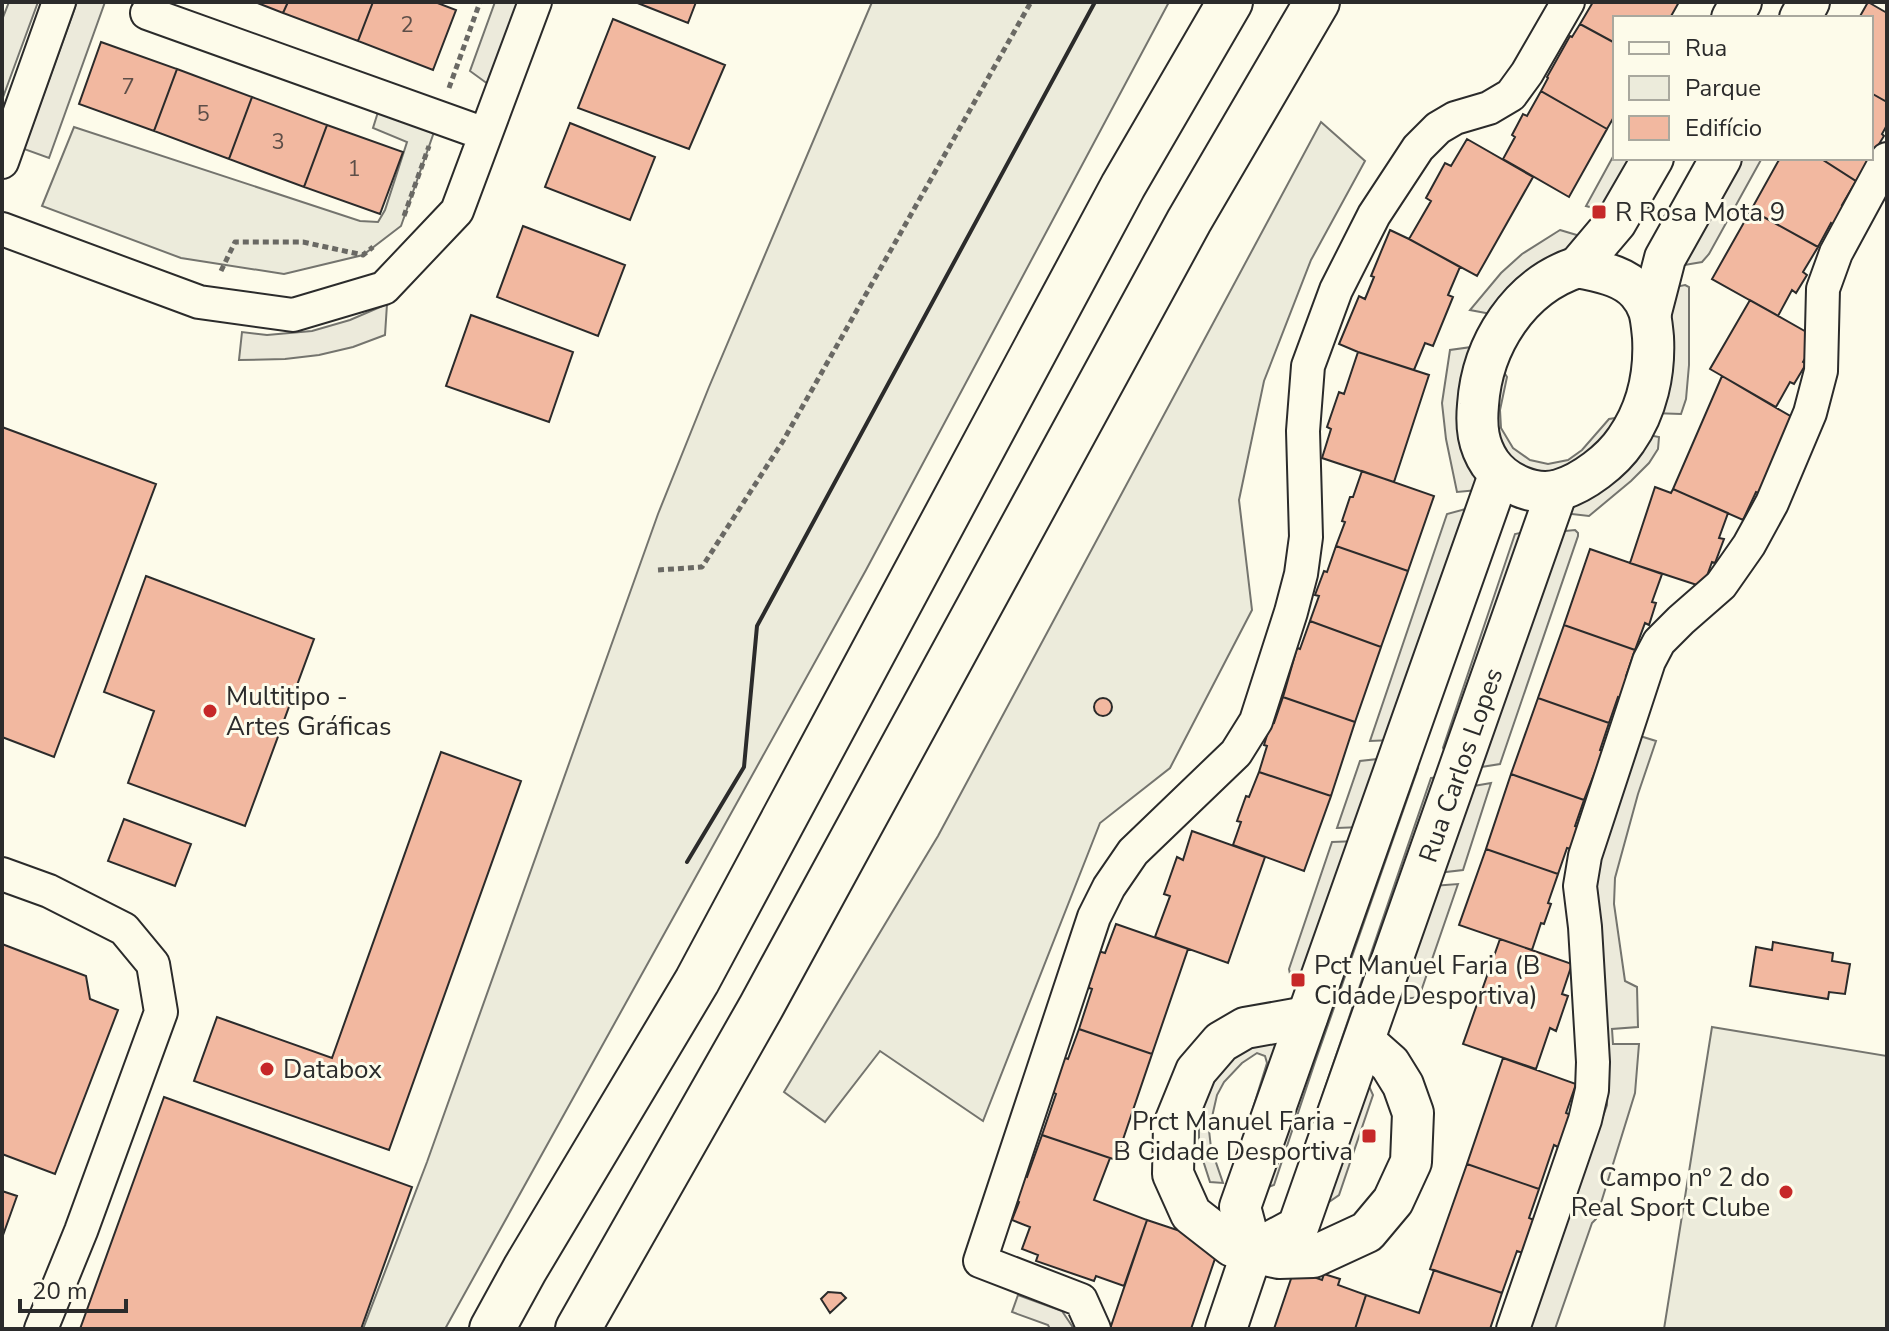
<svg xmlns="http://www.w3.org/2000/svg" width="1889" height="1331" viewBox="0 0 1889 1331" font-family="'Nunito Sans',sans-serif">
<style>
.green{fill:#ecebdb;stroke:#74746e;stroke-width:2}
.parking{fill:#eceadb;stroke:#74746e;stroke-width:2}
.building{fill:#f2b8a0;stroke:#2b2b2b;stroke-width:2}
.lines{fill:none;stroke-linecap:round;stroke-linejoin:round}
.minor-casing{stroke:#2b2b2b;stroke-width:36}
.tertiary-casing{stroke:#2b2b2b;stroke-width:44}
.motorway-casing{stroke:#2b2b2b;stroke-width:48}
.path{stroke:#6a6964;stroke-width:5;stroke-dasharray:6 4;stroke-linecap:butt}
.minor{stroke:#fdfbea;stroke-width:32}
.tertiary{stroke:#fdfbea;stroke-width:40}
.motorway{stroke:#fdfbea;stroke-width:44}
.wall{stroke:#2b2b2b;stroke-width:4}
.poi-dot{fill:#c62828;stroke:#fdfbea;stroke-width:3}
.labels{text-anchor:middle;dominant-baseline:central;stroke-width:6;stroke-linejoin:round;paint-order:stroke}
.number-label{font-size:22px;fill:#5d4e48}
.poi-label{font-size:26px;fill:#2b2b2b;stroke:#fdfbea;text-anchor:start}
.street-label{font-size:26px;fill:#2b2b2b;stroke:#fdfbea}
</style>
<rect width="100%" height="100%" fill="#fdfbea"/>
<!-- green -->
<path class="green" d="M 872,2 L 1169,2 L 866,570 L 445,1329 L 363,1329 L 427,1162 L 658,514 L 709,387 Z
M 378,112 L 434,132 L 401,226 L 363,255 L 284,274 L 181,258 L 42,206 L 74,127 L 360,221 L 378,222 L 385,210 L 407,142 L 373,128 Z
M 1321,122 L 1365,161 L 1311,260 L 1264,381 L 1239,500 L 1252,610 L 1170,768 L 1100,823 L 983,1121 L 880,1051 L 825,1122 L 784,1092 L 938,836 Z
M 1712,1027 L 1887,1056 L 1887,1329 L 1664,1329 Z"/>
<!-- parking -->
<path class="parking" d="M 9,2 L 38,2 L 2,100 L 2,20 Z
M 77,2 L 105,2 L 49,158 L 24,149 Z
M 495,2 L 523,2 L 492,87 L 470,71 Z
M 1615,153 L 1615,158 L 1641,158 L 1610,212 L 1586,206 Z
M 1734,158 L 1762,158 L 1709,254 L 1702,262 L 1673,267 Z
M 1560,230 L 1590,239 L 1496,315 L 1470,310 L 1501,273 L 1522,254 Z
M 1685,285 L 1689,287 L 1689,365 L 1686,399 L 1681,414 L 1652,413 L 1665,289 Z
M 387,304 L 385,335 L 353,347 L 319,355 L 285,359 L 239,360 L 242,332 L 267,335 L 312,331 L 350,320 Z
M 1479,346 L 1478,490 L 1457,492 L 1446,439 L 1442,403 L 1450,350 Z
M 1498,363 L 1507,377 L 1500,410 L 1501,428 L 1513,448 L 1530,460 L 1548,464 L 1568,460 L 1582,450 L 1609,419 L 1628,416 L 1606,446 L 1553,477 L 1526,473 L 1494,443 Z
M 1643,434 L 1659,437 L 1658,449 L 1649,463 L 1631,481 L 1589,516 L 1563,513 Z
M 1473,507 L 1393,740 L 1370,741 L 1447,514 Z
M 1575,530 L 1578,533 L 1578,536 L 1500,764 L 1475,768 L 1555,532 Z
M 1530,531 L 1449,759 L 1443,748 L 1515,534 Z
M 1640,736 L 1656,741 L 1638,794 L 1615,878 L 1614,904 L 1625,981 L 1637,987 L 1638,1027 L 1612,1029 L 1613,1044 L 1639,1044 L 1635,1093 L 1596,1219 L 1592,1223 L 1555,1329 L 1526,1329 L 1607,1105 L 1608,1047 L 1597,935 L 1589,893 Z
M 1387,758 L 1362,827 L 1337,828 L 1360,761 Z
M 1408,760 L 1418,768 L 1315,1062 L 1274,1185 L 1260,1190 Z
M 1443,777 L 1290,1190 L 1431,778 Z
M 1491,783 L 1463,870 L 1437,873 L 1468,787 Z
M 1358,841 L 1315,971 L 1291,979 L 1289,969 L 1332,842 Z
M 1458,884 L 1419,997 L 1392,1001 L 1432,886 Z
M 1280,1035 L 1229,1185 L 1267,1063 L 1265,1056 L 1257,1053 L 1242,1063 L 1224,1082 L 1217,1095 L 1209,1130 L 1211,1148 L 1223,1183 L 1210,1182 L 1199,1148 L 1199,1119 L 1201,1105 L 1207,1091 L 1233,1055 Z
M 1364,1075 L 1373,1095 L 1339,1195 L 1316,1211 Z
M 1018,1295 L 1062,1311 L 1074,1329 L 1050,1329 L 1048,1325 L 1012,1312 Z"/>
<!-- building -->
<path class="building" d="M 255,2 L 288,2 L 283,13 Z
M 288,2 L 373,2 L 358,41 L 283,13 Z
M 373,2 L 435,2 L 456,10 L 433,70 L 358,41 Z
M 635,2 L 696,2 L 688,23 Z
M 1593,2 L 1679,2 L 1670,18 L 1615,18 L 1615,43 L 1580,24 Z
M 1868,2 L 1887,13 L 1887,102 L 1871,93 L 1871,18 L 1859,18 Z
M 613,19 L 725,65 L 689,149 L 578,108 Z
M 1580,24 L 1615,43 L 1615,115 L 1607,129 L 1541,91 L 1548,78 L 1547,77 L 1570,36 L 1572,37 Z
M 101,42 L 177,69 L 154,131 L 79,104 Z
M 177,69 L 252,97 L 229,159 L 154,131 Z
M 1541,91 L 1607,129 L 1569,197 L 1503,159 L 1515,137 L 1512,135 L 1523,114 L 1527,116 Z
M 1871,93 L 1887,102 L 1887,125 L 1882,134 L 1884,136 L 1871,157 Z
M 252,97 L 327,125 L 304,187 L 229,159 Z
M 570,123 L 655,157 L 630,220 L 545,187 Z
M 327,125 L 403,152 L 380,214 L 304,187 Z
M 1467,139 L 1533,177 L 1477,276 L 1409,239 L 1431,201 L 1426,198 L 1445,163 L 1451,166 Z
M 1780,158 L 1820,158 L 1856,181 L 1842,205 L 1844,206 L 1834,225 L 1831,223 L 1818,247 L 1751,210 Z
M 1820,158 L 1870,158 L 1856,181 Z
M 1751,210 L 1818,247 L 1803,272 L 1807,275 L 1796,293 L 1792,290 L 1778,316 L 1712,279 Z
M 523,226 L 625,265 L 598,336 L 497,297 Z
M 1390,230 L 1409,239 L 1460,267 L 1448,295 L 1453,297 L 1433,346 L 1425,343 L 1414,370 L 1358,352 L 1339,344 L 1359,296 L 1365,299 L 1374,277 L 1371,276 Z
M 1750,300 L 1817,338 L 1803,362 L 1806,364 L 1794,384 L 1790,382 L 1776,407 L 1710,369 Z
M 471,315 L 573,352 L 549,422 L 446,386 Z
M 1358,352 L 1429,375 L 1394,482 L 1322,458 L 1331,429 L 1327,427 L 1339,392 L 1344,394 Z
M 1722,376 L 1792,417 L 1764,495 L 1756,492 L 1743,520 L 1673,489 Z
M 2,427 L 156,484 L 54,757 L 2,737 Z
M 1362,471 L 1434,496 L 1408,571 L 1336,546 L 1345,522 L 1342,521 L 1350,497 L 1353,497 Z
M 1655,487 L 1671,493 L 1673,489 L 1728,513 L 1719,538 L 1724,539 L 1715,563 L 1712,562 L 1703,587 L 1630,563 Z
M 1336,546 L 1408,571 L 1381,647 L 1310,621 L 1319,596 L 1315,595 L 1324,571 L 1327,572 Z
M 1590,549 L 1662,574 L 1652,602 L 1656,603 L 1649,625 L 1645,623 L 1635,650 L 1564,625 Z
M 146,576 L 314,639 L 245,826 L 128,783 L 154,711 L 104,692 Z
M 1310,621 L 1381,647 L 1355,722 L 1283,697 L 1297,648 L 1300,649 Z
M 1564,625 L 1635,650 L 1626,676 L 1629,677 L 1622,698 L 1618,697 L 1609,723 L 1538,698 Z
M 1283,697 L 1355,722 L 1331,796 L 1259,772 L 1267,746 L 1264,745 L 1271,722 L 1274,723 Z
M1094 707a9 9 0 1 1 18 0a9 9 0 1 1-18 0Z
M 1538,698 L 1609,723 L 1600,750 L 1603,751 L 1584,800 L 1511,774 Z
M 441,752 L 521,781 L 389,1150 L 194,1081 L 217,1017 L 332,1058 Z
M 1259,772 L 1331,796 L 1304,871 L 1233,845 L 1241,822 L 1237,821 L 1246,796 L 1249,797 Z
M 1511,774 L 1584,800 L 1575,826 L 1578,827 L 1571,849 L 1567,848 L 1558,874 L 1486,849 Z
M 124,819 L 191,844 L 175,886 L 108,861 Z
M 1192,831 L 1265,857 L 1228,963 L 1155,937 L 1170,896 L 1164,894 L 1177,857 L 1183,860 Z
M 1486,849 L 1558,874 L 1548,903 L 1551,904 L 1544,924 L 1541,923 L 1532,950 L 1459,925 Z
M 1116,924 L 1188,949 L 1152,1054 L 1079,1029 L 1092,989 L 1086,987 L 1098,951 L 1105,953 Z
M 1500,939 L 1572,964 L 1562,994 L 1568,996 L 1556,1031 L 1550,1028 L 1536,1069 L 1463,1044 Z
M 1773,942 L 1833,953 L 1832,961 L 1850,964 L 1845,994 L 1829,992 L 1828,999 L 1750,986 L 1756,947 L 1772,950 Z
M 2,944 L 86,976 L 90,999 L 118,1010 L 55,1174 L 2,1154 Z
M 1079,1029 L 1152,1054 L 1116,1160 L 1042,1135 L 1056,1094 L 1050,1091 L 1062,1057 L 1068,1059 Z
M 1503,1058 L 1576,1084 L 1566,1113 L 1571,1115 L 1560,1148 L 1554,1145 L 1539,1189 L 1467,1164 Z
M 164,1097 L 412,1187 L 361,1329 L 80,1329 Z
M 1042,1135 L 1110,1158 L 1094,1200 L 1147,1220 L 1124,1286 L 1096,1276 L 1094,1281 L 1036,1261 L 1038,1255 L 1022,1249 L 1030,1227 L 1012,1220 L 1019,1202 L 1013,1200 L 1022,1175 L 1027,1177 Z
M 1467,1164 L 1539,1189 L 1529,1218 L 1534,1220 L 1523,1253 L 1517,1251 L 1502,1293 L 1430,1269 Z
M 2,1191 L 17,1196 L 2,1238 Z
M 1147,1220 L 1177,1230 L 1179,1224 L 1220,1244 L 1191,1329 L 1110,1329 Z
M 1294,1270 L 1322,1280 L 1324,1274 L 1340,1279 L 1338,1285 L 1366,1295 L 1355,1329 L 1274,1329 Z
M 1434,1270 L 1502,1293 L 1490,1329 L 1355,1329 L 1366,1295 L 1419,1313 Z
M 828,1292 L 841,1293 L 846,1298 L 830,1313 L 821,1299 Z"/>
<g class="lines">
<!-- minor casing -->
<g class="minor-casing">
<path id="minor" d="M 147,13 L 485,134
M 2,162 L 59,2
M 2,229 L 199,302 L 293,315 L 384,288 L 457,211 L 535,2
M 2,874 L 49,891 L 124,929 L 153,964 L 161,1012 L 81,1231 L 41,1329
M 1094,1329 L 1081,1300 L 980,1261 L 1094,917 L 1109,887 L 1133,852 L 1236,753 L 1256,721 L 1291,612 L 1301,574 L 1306,537 L 1303,431 L 1308,366 L 1336,290 L 1374,215 L 1418,148 L 1438,128 L 1455,118 L 1489,108 L 1511,95 L 1527,73 L 1568,2
M 1513,1329 L 1585,1120 L 1592,1090 L 1593,1062 L 1585,927 L 1580,886 L 1585,856 L 1649,661 L 1659,642 L 1681,620 L 1721,585 L 1749,545 L 1772,503 L 1810,413 L 1821,371 L 1823,289 L 1836,253 L 1887,159"/>
</g>
<!-- tertiary casing -->
<g class="tertiary-casing">
<g id="tertiary">
<path d="M 1732,18 L 1741,2"/>
<path d="M 1800,18 L 1809,2"/>
<path d="M 1578,267 C 1599,272 1623,275 1638,292 C 1651,307 1651,318 1653,337 C 1655,373 1647,410 1626,440 C 1612,461 1583,483 1559,490 C 1534,497 1504,483 1490,463 C 1478,445 1476,427 1478,405 C 1482,345 1519,286 1578,267 Z"/>
<path d="M 1578,267 L 1616,222 L 1653,158"/>
<path d="M 1651,312 L 1665,258 L 1721,158"/>
<path d="M 1307,1017 L 1245,1028 L 1221,1042 L 1196,1071 L 1174,1125 L 1173,1174 L 1191,1214 L 1232,1246 L 1252,1252 L 1279,1258 L 1313,1257 L 1367,1232 L 1393,1201 L 1411,1162 L 1413,1113 L 1403,1085 L 1390,1064 L 1364,1041"/>
<path id="s1" d="M 1252,1252 L 1298,1227 L 1557,491"/>
<path d="M 1226,1329 L 1252,1252 L 1240,1207 L 1499,475"/>
</g>
</g>
<!-- motorway casing -->
<g class="motorway-casing">
<path id="motorway" d="M 492,1329 L 525,1269 L 697,981 L 1123,186 L 1230,2
M 578,1329 L 761,1007 L 1189,221 L 1317,2"/>
</g>
<!-- path -->
<path class="path" d="M 449,88 L 480,2
M 404,216 L 429,146
M 221,271 L 235,242 L 303,242 L 363,255 L 373,247
M 658,570 L 702,567 L 783,441 L 1031,2"/>
<!-- minor -->
<use href="#minor" class="minor"/>
<!-- tertiary -->
<use href="#tertiary" class="tertiary"/>
<!-- motorway -->
<use href="#motorway" class="motorway"/>
<!-- wall -->
<path class="wall" d="M 687,862 L 744,767 L 757,626 L 1095,2"/>
</g>
<!-- markers -->
<g class="poi-dot">
<rect x="1591" y="204" width="16" height="16" rx="4"/>
<circle cx="210" cy="711" r="8"/>
<rect x="1290" y="972" width="16" height="16" rx="4"/>
<circle cx="267" cy="1069" r="8"/>
<rect x="1361" y="1128" width="16" height="16" rx="4"/>
<circle cx="1786" cy="1192" r="8"/>
</g>
<g class="labels">
<!-- number labels -->
<g class="number-label">
<text x="407" y="25">2</text>
<text x="128" y="87">7</text>
<text x="203" y="114">5</text>
<text x="278" y="142">3</text>
<text x="354" y="169">1</text>
</g>
<!-- poi labels -->
<g class="poi-label">
<text x="1615" y="212">R Rosa Mota 9</text>
<text x="226" y="696">Multitipo -<tspan x="226" dy="30">Artes Gráficas</tspan></text>
<text x="1314" y="965">Pct Manuel Faria (B<tspan x="1314" dy="30">Cidade Desportiva)</tspan></text>
<text x="283" y="1069">Databox</text>
<text x="1353" y="1121" text-anchor="end">Prct Manuel Faria -<tspan x="1353" dy="30">B Cidade Desportiva</tspan></text>
<text x="1770" y="1177" text-anchor="end">Campo nº 2 do<tspan x="1770" dy="30">Real Sport Clube</tspan></text>
</g>
<!-- street labels -->
<g class="street-label">
<text stroke="none"><textPath href="#s1" startOffset="542">Rua Carlos Lopes</textPath></text>
</g>
</g>
<!-- border -->
<rect width="1889" height="1331" fill="none" stroke="#2b2b2b" stroke-width="8"/>
<!-- legend -->
<rect x="1613" y="16" width="260" height="144" fill="#fdfbea" stroke="#a9a89e" stroke-width="2"/>
<rect x="1629" y="42" width="40" height="12" fill="#fdfbea" stroke="#a9a89e" stroke-width="2"/>
<text x="1685" y="56" font-size="24" fill="#2b2b2b">Rua</text>
<rect x="1629" y="76" width="40" height="24" fill="#ecebdb" stroke="#a9a89e" stroke-width="2"/>
<text x="1685" y="96" font-size="24" fill="#2b2b2b">Parque</text>
<rect x="1629" y="116" width="40" height="24" fill="#f2b8a0" stroke="#a9a89e" stroke-width="2"/>
<text x="1685" y="136" font-size="24" fill="#2b2b2b">Edifício</text>
<!-- scale -->
<path d="M20 1299v12h106v-12" fill="none" stroke="#2b2b2b" stroke-width="4"/>
<text x="32" y="1299" font-size="24" fill="#2b2b2b" stroke="#fdfbea" stroke-width="6" paint-order="stroke">20 m</text>
</svg>
